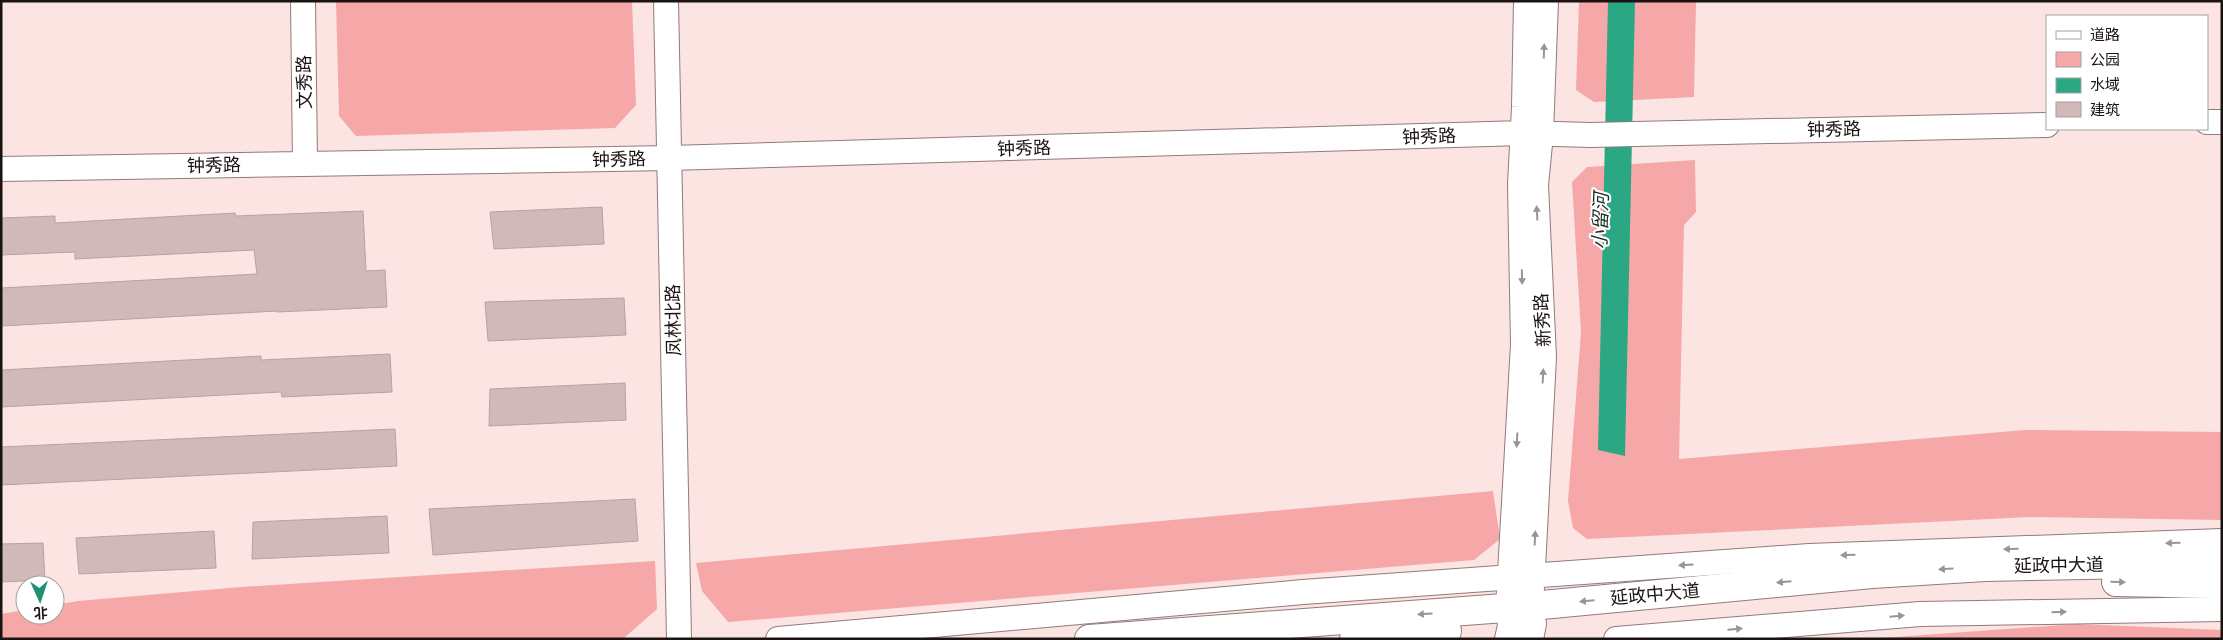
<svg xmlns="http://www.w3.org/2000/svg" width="2223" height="640" viewBox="0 0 2223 640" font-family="'IBM Plex Serif','Noto Sans SC',serif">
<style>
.green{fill:#f5a8a7}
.water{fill:#2ba784}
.building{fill:#d0b9b8;stroke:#b8a1a0}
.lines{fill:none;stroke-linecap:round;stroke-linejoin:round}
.tertiary-casing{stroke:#907b7a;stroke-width:26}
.primary-casing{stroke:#907b7a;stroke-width:30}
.tertiary{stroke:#fff;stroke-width:24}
.primary{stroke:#fff;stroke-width:28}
.oneway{fill:#989594}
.labels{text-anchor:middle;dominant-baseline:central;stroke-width:4;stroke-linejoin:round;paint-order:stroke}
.street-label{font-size:18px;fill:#1b1312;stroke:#fff}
.water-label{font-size:19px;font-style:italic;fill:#1a2f27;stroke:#fff}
</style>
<rect width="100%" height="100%" fill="#fce4e3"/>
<!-- green -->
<path class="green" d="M 336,1 L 632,1 L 636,105 L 615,128 L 356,136 L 339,116 Z
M 1579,1 L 1696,1 L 1694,97 L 1594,102 L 1576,90 Z
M 1695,160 L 1696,212 L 1684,225 L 1679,459 L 2025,430 L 2222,432 L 2222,520 L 2029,517 L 1587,539 L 1573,528 L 1568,501 L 1581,332 L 1572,182 L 1587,167 Z
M 1493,491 L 1500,539 L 1474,560 L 728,622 L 702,591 L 696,563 Z
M 655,561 L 657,609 L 624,638 L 1,639 L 1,614 L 25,610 L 25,615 L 55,615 L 55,605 L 78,601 L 241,587 Z
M 2076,624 L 2222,630 L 2222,639 L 1868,639 Z"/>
<!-- water -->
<path class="water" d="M 1608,1 L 1635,1 L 1625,456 L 1598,450 Z"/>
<!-- building -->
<path class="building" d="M 602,207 L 604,244 L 494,249 L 490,212 Z
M 363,211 L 366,271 L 385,270 L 387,307 L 277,312 L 277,311 L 1,326 L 1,288 L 257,274 L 254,250 L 75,259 L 75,252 L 1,255 L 1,218 L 55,216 L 55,223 L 235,213 L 236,216 Z
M 624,298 L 626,335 L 488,341 L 485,302 Z
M 390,354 L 392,392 L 282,397 L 281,392 L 1,407 L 1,370 L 261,356 L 261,360 Z
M 625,383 L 626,420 L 489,426 L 490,389 Z
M 395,429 L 397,466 L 1,485 L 1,447 Z
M 635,499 L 638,541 L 433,555 L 429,509 Z
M 387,516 L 389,553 L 252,559 L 253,522 Z
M 214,531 L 216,568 L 79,574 L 76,538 Z
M 43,543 L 45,580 L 1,582 L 1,544 Z"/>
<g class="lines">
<!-- tertiary casing -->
<g class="tertiary-casing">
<path id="tertiary" d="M 303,1 L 305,164
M 666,1 L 679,639
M 2207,122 L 2222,122
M 1,169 L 670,158 L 1522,133 L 1590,135 L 2047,125
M 778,639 L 1303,592 L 1809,556 L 2222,541
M 1507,639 L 1510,626 L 1508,608 L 1523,344 L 1520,184 L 1524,107 L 1526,1
M 1531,639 L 1534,624 L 1531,606 L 1544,357 L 1536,185 L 1541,134 L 1546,1
M 1616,639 L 1920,614 L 2222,609"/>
</g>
<!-- primary casing -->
<g class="primary-casing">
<path id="primary" d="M 2116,582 L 2222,584
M 1089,639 L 1531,606 L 1872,574 L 1985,567 L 2190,563 L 2222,564
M 1354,639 L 1447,631"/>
</g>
<!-- tertiary -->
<use href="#tertiary" class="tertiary"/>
<!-- primary -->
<use href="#primary" class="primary"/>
</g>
<!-- one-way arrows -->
<defs><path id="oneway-solid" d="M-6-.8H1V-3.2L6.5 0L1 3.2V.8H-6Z" transform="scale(1.25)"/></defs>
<g class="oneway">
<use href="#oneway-solid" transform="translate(1544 51) rotate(-88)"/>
<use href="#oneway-solid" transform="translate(1537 213) rotate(-93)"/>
<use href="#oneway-solid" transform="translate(1522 277) rotate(89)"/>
<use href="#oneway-solid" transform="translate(1543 376) rotate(-87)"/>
<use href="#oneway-solid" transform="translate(1517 440) rotate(93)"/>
<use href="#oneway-solid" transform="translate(1535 538) rotate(-87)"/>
<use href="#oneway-solid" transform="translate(2173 543) rotate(178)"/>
<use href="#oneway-solid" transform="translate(2011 549) rotate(178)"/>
<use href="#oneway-solid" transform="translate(1848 555) rotate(178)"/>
<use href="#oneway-solid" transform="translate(1686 565) rotate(176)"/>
<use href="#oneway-solid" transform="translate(1946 569) rotate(176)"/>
<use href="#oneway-solid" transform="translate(1784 582) rotate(175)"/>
<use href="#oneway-solid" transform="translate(2118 582) rotate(1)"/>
<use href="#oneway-solid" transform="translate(1587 601) rotate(175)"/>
<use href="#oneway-solid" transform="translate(2059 612) rotate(-1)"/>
<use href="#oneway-solid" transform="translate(1425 614) rotate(176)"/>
<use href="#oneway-solid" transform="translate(1897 616) rotate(-5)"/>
<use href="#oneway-solid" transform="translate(1735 629) rotate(-5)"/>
</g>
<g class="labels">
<!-- street labels -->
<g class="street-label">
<text transform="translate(304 82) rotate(-91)">文秀路</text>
<text transform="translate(1834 129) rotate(-1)">钟秀路</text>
<text transform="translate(1429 136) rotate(-2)">钟秀路</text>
<text transform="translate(1024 148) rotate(-2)">钟秀路</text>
<text transform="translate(619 159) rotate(-1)">钟秀路</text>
<text transform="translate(214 165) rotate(-1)">钟秀路</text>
<text transform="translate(673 320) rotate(-91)">凤林北路</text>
<text transform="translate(1542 320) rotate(-93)">新秀路</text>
<text transform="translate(2059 565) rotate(-1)">延政中大道</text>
<text transform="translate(1655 594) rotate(-5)">延政中大道</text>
</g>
<!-- water labels -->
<g class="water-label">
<text transform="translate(1600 221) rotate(-88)">小留河</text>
</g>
</g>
<!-- border -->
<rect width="2223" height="640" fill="none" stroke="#1b1312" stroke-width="5"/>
<!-- legend -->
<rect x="2046" y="15" width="162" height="115" fill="#ffffff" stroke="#a4a1a0"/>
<rect x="2056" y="31" width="25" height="8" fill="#ffffff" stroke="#a4a1a0"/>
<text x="2090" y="40" font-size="15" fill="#1b1312">道路</text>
<rect x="2056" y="52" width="25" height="15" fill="#f5a8a7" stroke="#a4a1a0"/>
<text x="2090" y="65" font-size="15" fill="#1b1312">公园</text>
<rect x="2056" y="78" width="25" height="15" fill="#2ba784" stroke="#a4a1a0"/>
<text x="2090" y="90" font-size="15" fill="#1b1312">水域</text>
<rect x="2056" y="102" width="25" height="15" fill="#d0b9b8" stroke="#a4a1a0"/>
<text x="2090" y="115" font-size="15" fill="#1b1312">建筑</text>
<!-- north arrow -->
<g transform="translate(40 600) rotate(177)"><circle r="24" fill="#ffffff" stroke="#a4a1a0"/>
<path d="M0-4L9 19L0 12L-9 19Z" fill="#209072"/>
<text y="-8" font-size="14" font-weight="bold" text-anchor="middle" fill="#1b1312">北</text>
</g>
</svg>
